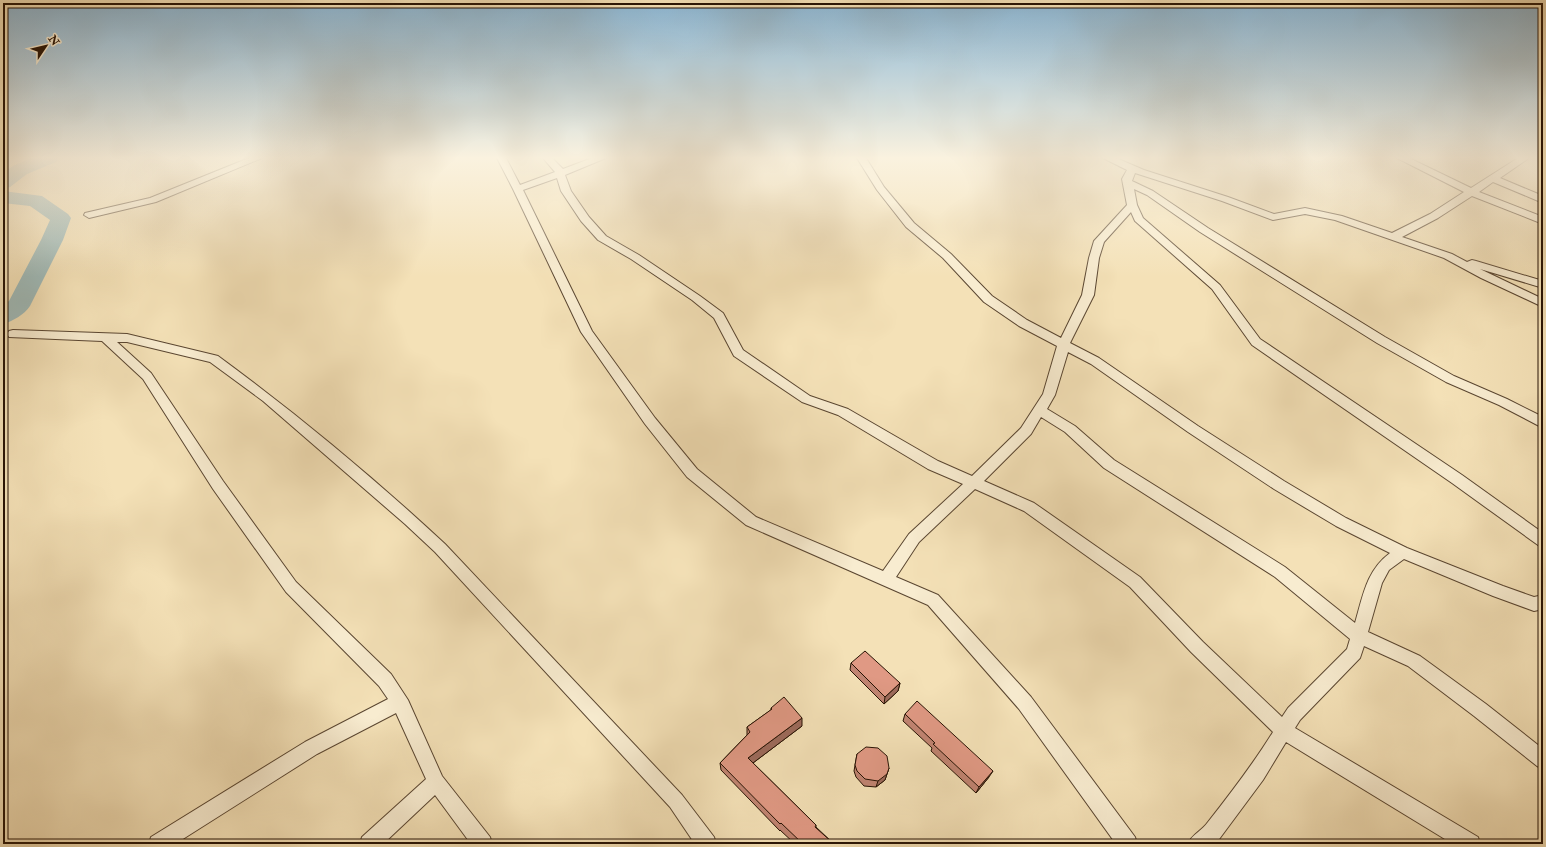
<svg xmlns="http://www.w3.org/2000/svg" width="1546" height="847" viewBox="0 0 1546 847" font-family="'IM FELL Double Pica',serif">
<style>
.lines{fill:none;stroke-linecap:round;stroke-linejoin:round}
.river{fill:#a0bbb9;fill-rule:evenodd}
.street-casing{stroke:#5a4631;stroke-width:2}
.street{fill:#f8ecd0;fill-rule:evenodd}
.wall{fill:#c18472;stroke:#271304}
.shaded-wall{fill:#9d6b5c;stroke:#271304}
.building{fill:#e09984;stroke:#271304}
</style>
<rect width="100%" height="100%" fill="#f4e1b7"/>
<filter id="stains"><feTurbulence type="fractalNoise" baseFrequency=".005" numOctaves="4"/><feColorMatrix values="0 0 0 0 .2 0 0 0 0 .09 0 0 0 0 .02 0 0 0 .5 -.17"/></filter>
<radialGradient id="worn" r=".72"><stop offset=".6" stop-color="#630" stop-opacity="0"/><stop offset="1" stop-color="#630" stop-opacity=".3"/></radialGradient>
<g class="lines">
<!-- river -->
<path class="river" d="M 31,158 L 58,158 L 56,162 L 27,174 L 10,187 L 3,189 L 3,173 L 13,166 Z
M 3,191 L 42,196 L 68,214 L 71,218 L 63,240 L 30,306 C 24,315 13,321 3,324 L 3,305 L 9,301 L 41,240 L 50,220 L 30,206 L 3,203 Z"/>
<!-- street casing -->
<g class="street-casing">
<path id="street" d="M 249,158 L 262,158 L 156,202 L 89,218 L 84,215 L 85,213 L 150,198 Z
M 497,158 L 506,158 L 520,185 L 555,172 L 543,158 L 552,158 L 563,169 L 592,158 L 606,158 L 565,175 L 571,191 L 589,217 L 606,236 L 639,255 L 700,296 L 723,313 L 743,350 L 810,396 L 848,409 L 938,461 L 972,476 L 1021,428 L 1043,394 L 1057,346 L 1019,326 L 984,302 L 943,258 L 906,227 L 877,190 L 857,158 L 866,158 L 884,187 L 914,223 L 951,254 L 992,296 L 1027,320 L 1061,338 L 1082,295 L 1089,258 L 1094,241 L 1127,205 L 1122,179 L 1127,170 L 1103,158 L 1116,158 L 1144,170 L 1228,197 L 1274,214 L 1305,208 L 1342,216 L 1392,233 L 1430,214 L 1464,192 L 1397,158 L 1409,158 L 1471,188 L 1518,158 L 1529,158 L 1500,178 L 1543,196 L 1543,203 L 1493,182 L 1479,192 L 1543,217 L 1543,224 L 1472,196 L 1438,218 L 1402,237 L 1452,254 L 1467,262 L 1472,260 L 1476,261 L 1543,281 L 1543,288 L 1480,269 L 1543,299 L 1543,307 L 1481,278 L 1444,258 L 1335,220 L 1305,214 L 1273,220 L 1222,201 L 1135,173 L 1132,181 L 1153,191 L 1208,228 L 1385,337 L 1454,376 L 1507,399 L 1543,417 L 1543,428 L 1499,405 L 1446,382 L 1377,343 L 1200,232 L 1147,195 L 1134,189 L 1137,205 L 1143,218 L 1220,285 L 1260,339 L 1462,475 L 1543,533 L 1543,547 L 1538,545 L 1452,483 L 1252,345 L 1212,289 L 1135,221 L 1131,212 L 1104,242 L 1099,258 L 1094,295 L 1070,343 L 1099,358 L 1198,426 L 1284,481 L 1346,518 L 1407,548 L 1503,586 L 1534,597 L 1543,595 L 1543,609 L 1534,611 L 1493,596 L 1404,559 L 1389,570 L 1382,583 L 1368,632 L 1420,656 L 1486,704 L 1543,749 L 1543,769 L 1537,766 L 1474,716 L 1408,666 L 1364,646 L 1360,658 L 1300,720 L 1295,728 L 1478,837 L 1480,844 L 1453,844 L 1286,742 L 1263,780 L 1217,842 L 1213,844 L 1188,844 C 1192,834 1202,831 1208,822 C 1231,793 1253,764 1273,732 L 1191,652 L 1130,587 L 1024,511 L 975,489 L 919,542 L 896,577 L 938,595 L 1031,697 L 1135,837 L 1137,844 L 1116,844 L 1019,709 L 928,605 L 746,525 L 687,477 L 645,424 L 581,332 L 513,189 ZM 557,178 L 561,191 L 581,221 L 598,240 L 631,259 L 692,300 L 714,318 L 734,356 L 802,402 L 838,415 L 928,469 L 963,484 L 909,534 L 883,571 L 756,517 L 697,469 L 655,418 L 592,331 L 523,190 ZM 1068,352 L 1091,364 L 1188,432 L 1274,489 L 1336,526 L 1390,553 C 1366,571 1363,596 1355,623 L 1285,567 L 1114,460 L 1075,426 L 1047,409 L 1055,395 ZM 1041,417 L 1065,432 L 1104,468 L 1275,577 L 1350,639 L 1347,649 L 1288,708 L 1282,717 L 1203,642 L 1140,577 L 1034,503 L 984,481 L 1031,434 Z
M 13,330 L 127,334 L 214,355 L 218,356 C 297,414 373,477 445,544 L 682,795 L 714,837 L 716,844 L 695,844 L 670,807 L 435,552 L 405,524 L 263,401 L 210,362 L 127,342 L 117,342 L 151,373 L 223,481 L 296,582 L 391,674 L 408,700 L 442,776 L 490,837 L 492,844 L 471,844 L 435,795 L 383,844 L 360,844 L 362,837 L 426,779 L 396,713 L 317,754 L 175,844 L 149,844 L 151,837 L 305,742 L 388,699 L 379,686 L 286,592 L 213,489 L 143,379 L 102,341 L 9,337 L 7,334 L 9,331 Z"/>
</g>
<!-- street -->
<use href="#street" class="street"/>
</g>
<!-- wall -->
<path class="wall" d="M 851,663 L 900,683 L 898,691 L 884,704 L 850,670 Z
M 771,708 L 802,726 L 753,763 L 816,825 L 816,827 L 834,844 L 795,844 L 780,830 L 780,831 L 721,770 L 720,763 L 747,735 L 747,727 L 771,710 Z
M 905,714 L 989,777 L 976,793 L 931,751 L 932,748 L 903,721 Z
M 857,754 L 889,768 L 885,780 L 876,787 L 864,786 L 856,777 L 854,771 Z"/>
<!-- shaded-wall -->
<path class="shaded-wall" d="M 900,683 L 898,691 L 884,704 L 885,697 Z
M 802,718 L 802,726 L 749,766 L 748,758 Z
M 889,768 L 885,780 L 876,787 L 878,781 Z
M 993,771 L 989,777 L 976,793 L 979,787 Z"/>
<!-- building -->
<path class="building" d="M 865,651 L 900,683 L 885,697 L 851,663 Z
M 784,697 L 802,718 L 748,758 L 816,825 L 815,827 L 834,844 L 803,844 L 781,823 L 780,824 L 720,763 L 750,732 L 747,727 L 772,709 L 771,708 Z
M 917,701 L 993,771 L 979,787 L 933,744 L 935,743 L 905,714 Z
M 866,747 L 878,748 L 887,756 L 889,768 L 887,774 L 878,781 L 865,779 L 857,771 L 855,765 L 857,754 Z"/>
<!-- sky -->
<linearGradient id="sky" x2="0" y2="1"><stop stop-color="#8bb7d5"/><stop offset="0.57" stop-color="#faf2df"/><stop offset="1" stop-color="#faf2df" stop-opacity="0"/></linearGradient>
<rect width="1546" height="277" fill="url(#sky)"/>
<!-- margin -->
<rect width="1546" height="847" fill="none" stroke="#f4e1b7" stroke-width="16"/>
<rect x="4" y="4" width="1538" height="839" fill="none" stroke="#271304" stroke-width="2"/>
<rect x="8" y="8" width="1530" height="831" fill="none" stroke="#271304"/>
<!-- north arrow -->
<g transform="translate(46 46) rotate(55)" stroke="#f8ecd0" stroke-width="3" paint-order="stroke">
<path d="M0-3L7 15L0 10L-7 15Z" fill="#271304"/>
<text y="-6" font-size="11" font-weight="bold" text-anchor="middle" fill="#271304">N</text>
</g>
<rect width="100%" height="100%" filter="url(#stains)"/>
<rect width="100%" height="100%" fill="url(#worn)"/>
</svg>
